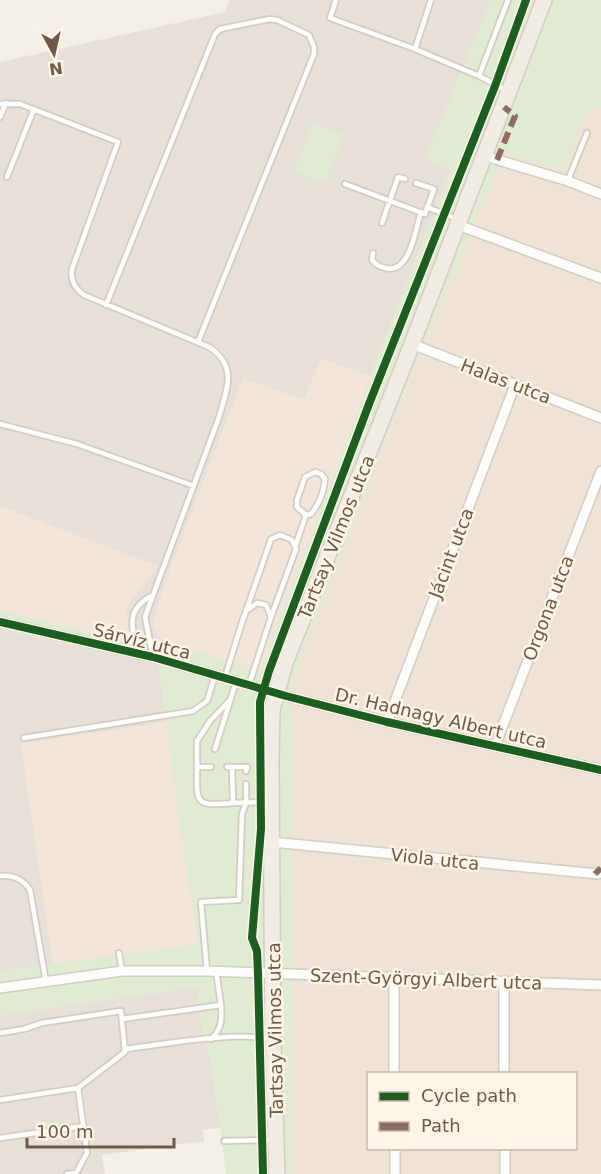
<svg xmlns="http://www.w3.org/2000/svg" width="601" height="1174" viewBox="0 0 601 1174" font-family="'DejaVu Sans',sans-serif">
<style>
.residential{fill:#eee3d4;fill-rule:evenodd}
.commercial{fill:#f4e5da}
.industrial{fill:#e6e0d8}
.green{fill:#e0ebd2}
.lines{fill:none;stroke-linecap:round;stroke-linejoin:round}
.lane-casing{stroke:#d2ccc5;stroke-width:8}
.street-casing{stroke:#d2ccc5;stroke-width:12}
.primary-casing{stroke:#d3cbc4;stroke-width:18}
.lane{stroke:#fdfdfb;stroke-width:4.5}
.street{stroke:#fdfdfb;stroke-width:9}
.primary{stroke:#f1ece4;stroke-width:15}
.quiet{stroke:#8d6e63;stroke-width:6;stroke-dasharray:12 6;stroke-linecap:butt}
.cycleway-casing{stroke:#fef5e7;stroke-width:11}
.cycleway{stroke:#1b5e20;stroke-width:8}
.labels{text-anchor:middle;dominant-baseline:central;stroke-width:5;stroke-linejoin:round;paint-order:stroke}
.street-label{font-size:18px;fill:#70584a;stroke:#fef5e7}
</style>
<rect width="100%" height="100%" fill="#f4f0e7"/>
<!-- residential -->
<path class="residential" d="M 589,107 L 601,108 L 601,1174 L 294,1174 L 291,709 L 293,681 L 406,389 L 504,153 ZM 368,1074 L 576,1074 L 576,1148 L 368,1148 Z"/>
<!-- commercial -->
<path class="commercial" d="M 321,359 L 370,376 L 260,672 L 160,639 L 151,624 L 170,569 L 243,377 L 304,400 Z
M 0,506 L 159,566 L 125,609 L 134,644 L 0,609 Z
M 166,722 L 198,944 L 53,964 L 21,744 Z"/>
<!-- industrial -->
<path class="industrial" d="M 230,0 L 491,0 L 426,158 L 451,170 L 370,376 L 321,359 L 304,400 L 243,378 L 170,569 L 152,623 L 160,639 L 134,644 L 125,609 L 158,566 L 0,506 L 0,62 L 225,12 Z
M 0,630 L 159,664 L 166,722 L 21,744 L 53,964 L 0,971 Z
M 197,987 L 205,1045 L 211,1058 L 220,1128 L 203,1130 L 204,1141 L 102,1155 L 105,1174 L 0,1174 L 0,1015 Z"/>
<!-- green -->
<path class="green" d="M 491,0 L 601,0 L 601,108 L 589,107 L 563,170 L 504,153 L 406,389 L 293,681 L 291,709 L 294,1174 L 226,1174 L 211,1058 L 205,1045 L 196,987 L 0,1015 L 0,971 L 198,944 L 177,808 L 159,664 L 0,630 L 0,609 L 134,644 L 160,639 L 260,671 L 370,376 L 451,170 L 425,159 Z
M 313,123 L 343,135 L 325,183 L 294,171 Z"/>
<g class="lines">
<!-- lane casing -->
<g class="lane-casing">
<path id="lane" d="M 336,0 L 330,18 L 415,49 L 479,76
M 415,49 L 431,0
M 506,90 L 479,76 L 508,0
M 0,104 L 20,104 L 118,142 L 72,269 C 70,280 74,288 84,295 L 209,347 C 238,366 227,389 219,417 L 145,617 L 153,657
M 0,117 L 6,103
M 7,177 L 34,109
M 568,180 L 587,133
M 345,184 L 425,214 L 434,189 L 416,183
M 427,207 L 457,219
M 382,223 L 398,177 L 405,179
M 373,253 L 372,260 C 376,265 379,266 385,268 C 410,275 415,230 421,212
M 106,305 L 215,34 L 220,29 L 270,19 L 277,20 L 309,35 L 314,47 L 314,54 L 198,342
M 0,424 L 77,444 L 194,486
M 295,547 L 306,515 L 311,514 C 319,504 324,492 325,479 L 321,474 L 315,472 L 305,477 L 297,500 L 297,507 L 306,515
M 249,609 L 257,603 L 266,605 L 271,617 L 249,685
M 244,617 L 271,539 L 280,535 L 292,540 L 296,549 L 271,617
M 139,654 C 132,628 124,610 153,595
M 225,677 L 244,616
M 24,738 L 193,711 L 207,701 L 215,676
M 215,749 L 236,682
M 197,767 L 197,741 L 210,721 L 229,701
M 211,767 L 197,767 C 197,804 194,806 233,803
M 227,767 L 247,767 L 246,771
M 232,767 L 233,803 L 268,802
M 0,876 C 13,875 23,879 30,890 L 46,982
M 119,953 L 122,971
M 207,971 L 201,902 L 239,900 L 242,814 L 246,803 L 246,784
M 122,1019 L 221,1005 L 216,971
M 0,1033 L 24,1029 L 42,1023 L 121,1011 L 125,1052 L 78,1088 L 87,1153 L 76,1173 L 67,1174
M 211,1039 C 222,1029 222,1019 221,1005
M 126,1049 C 157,1045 244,1030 269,1040
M 0,1100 L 78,1088
M 0,1138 L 84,1126
M 224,1141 L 273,1140"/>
</g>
<!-- street casing -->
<g class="street-casing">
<path id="street" d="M 485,156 L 568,181 L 601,194
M 458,225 L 601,278
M 412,344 L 601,418
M 0,622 L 153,657 L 286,696 L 387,722 L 601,770
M 387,722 L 515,385
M 495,746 L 601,471
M 272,842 L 598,874
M 394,977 L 394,1074
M 504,981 L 504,1074
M 0,988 L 122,971 L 207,971 L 601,985
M 395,1148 L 395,1174
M 505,1148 L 505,1174"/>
</g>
<!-- primary casing -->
<g class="primary-casing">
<path id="primary" d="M 277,1174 L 273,1044 L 271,760 L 272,710 L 285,663 L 405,362 L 544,0"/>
</g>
<!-- lane -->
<use href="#lane" class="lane"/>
<!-- street -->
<use href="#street" class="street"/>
<!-- primary -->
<use href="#primary" class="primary"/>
<!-- quiet -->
<path class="quiet" d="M 497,160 L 515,116 L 504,107
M 595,874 L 601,868"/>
<!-- cycleway casing -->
<g class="cycleway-casing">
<path id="cycleway" d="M 0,622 L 153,657 L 286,696 L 387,722 L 601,770
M 263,1174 L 258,973 L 257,951 L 252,938 L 261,829 L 260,702 L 269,671 L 369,404 L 495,86 L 526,0"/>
</g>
<!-- cycleway -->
<use href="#cycleway" class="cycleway"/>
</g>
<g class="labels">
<!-- street labels -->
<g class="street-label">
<text transform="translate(506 381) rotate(21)">Halas utca</text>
<text transform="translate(336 537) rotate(-68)">Tartsay Vilmos utca</text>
<text transform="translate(451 553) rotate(-69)">Jácint utca</text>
<text transform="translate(548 608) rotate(-69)">Orgona utca</text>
<text transform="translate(142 641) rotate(14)">Sárvíz utca</text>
<text transform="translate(441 718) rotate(13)">Dr. Hadnagy Albert utca</text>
<text transform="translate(435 859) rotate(6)">Viola utca</text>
<text transform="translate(426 979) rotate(2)">Szent-Györgyi Albert utca</text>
<text transform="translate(275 1030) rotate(-91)">Tartsay Vilmos utca</text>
</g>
</g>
<!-- legend -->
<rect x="367" y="1072" width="210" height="78" fill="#fef5e7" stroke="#c5b6a8" stroke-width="1.5"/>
<rect x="379" y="1092" width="30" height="9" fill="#1b5e20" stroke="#c5b6a8" stroke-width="1.5"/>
<text x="421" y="1102" font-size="18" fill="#70584a">Cycle path</text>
<rect x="379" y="1122" width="30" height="9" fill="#8d6e63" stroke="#c5b6a8" stroke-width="1.5"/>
<text x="421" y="1132" font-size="18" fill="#70584a">Path</text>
<!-- north arrow -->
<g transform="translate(54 54) rotate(172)" stroke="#fef5e7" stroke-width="4.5" paint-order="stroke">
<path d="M0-4.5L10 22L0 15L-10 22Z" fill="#70584a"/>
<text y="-9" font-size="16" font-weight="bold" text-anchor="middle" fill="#70584a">N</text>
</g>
<!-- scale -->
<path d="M27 1138v9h147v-9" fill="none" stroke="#70584a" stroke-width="3"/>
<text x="36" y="1138" font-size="18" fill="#70584a" stroke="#fef5e7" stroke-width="4.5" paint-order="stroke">100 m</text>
</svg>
